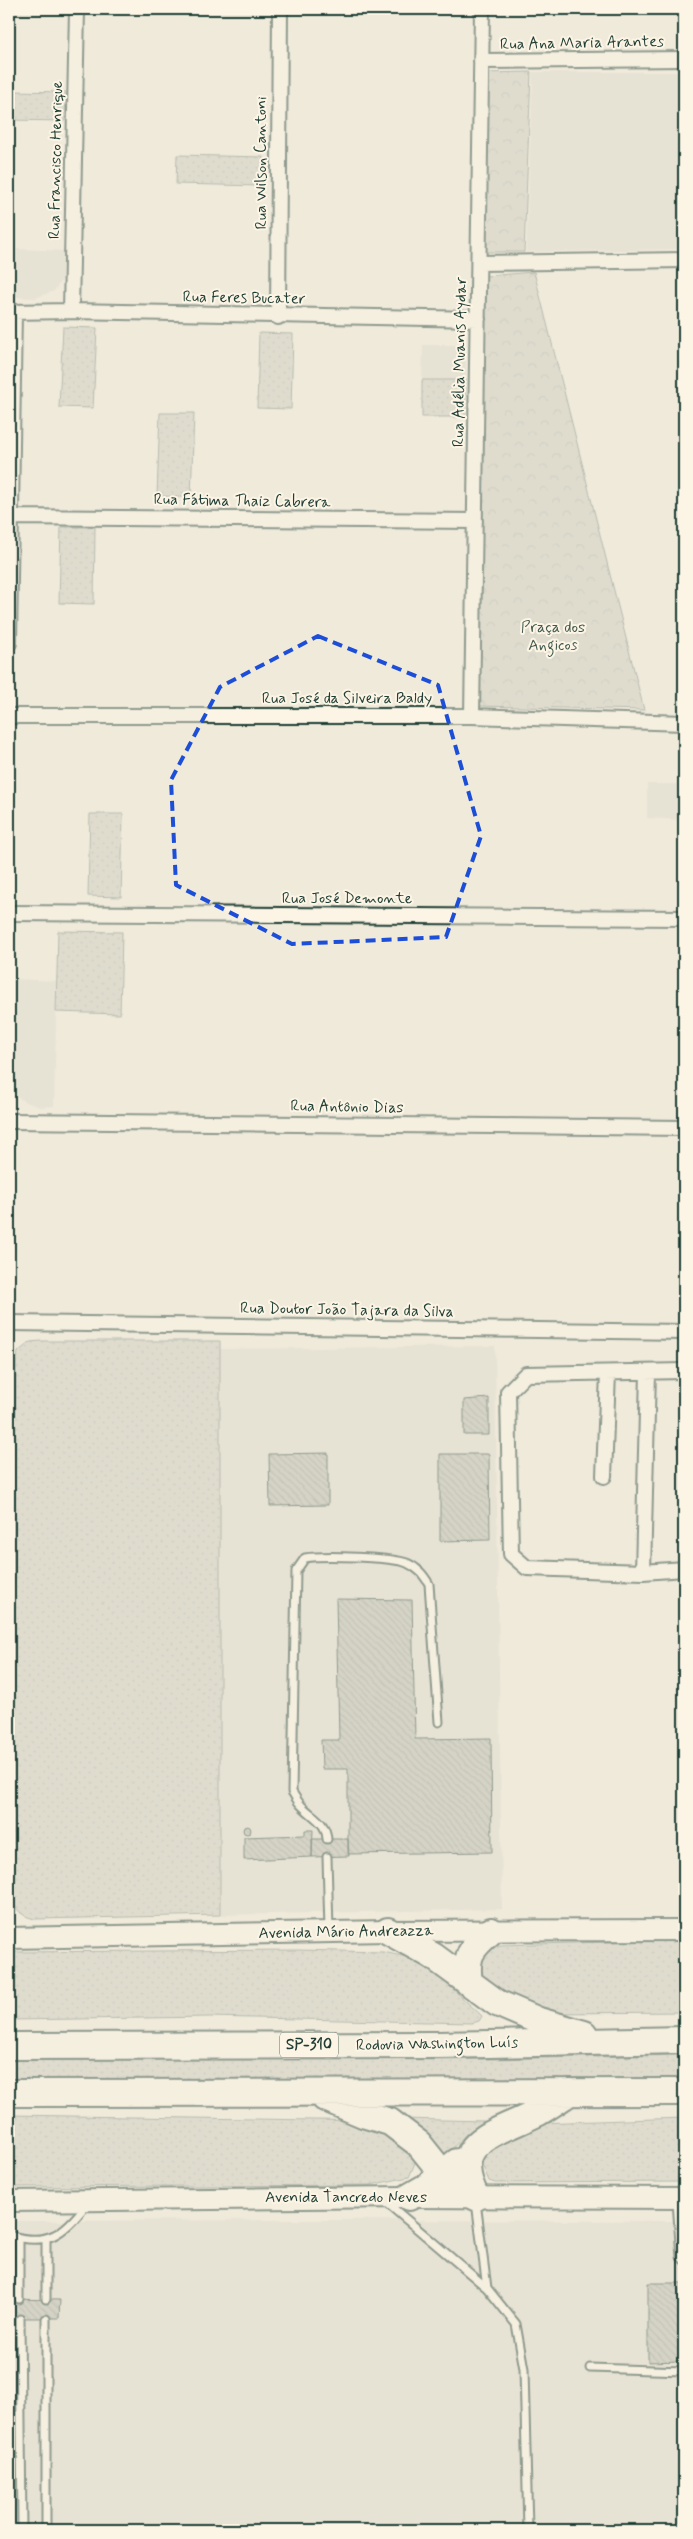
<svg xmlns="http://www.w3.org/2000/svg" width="693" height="2539" viewBox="0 0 693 2539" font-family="Mynerve,sans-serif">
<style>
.built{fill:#dedbcc}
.grass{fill:url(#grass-dots);stroke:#76857a}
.park{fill:url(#park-crowns);stroke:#76857a}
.building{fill:url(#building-back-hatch);stroke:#1f3d34}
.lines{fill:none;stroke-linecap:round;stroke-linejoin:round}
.service-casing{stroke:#1f3d34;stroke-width:11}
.minor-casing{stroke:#1f3d34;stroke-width:18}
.secondary-casing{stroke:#1f3d34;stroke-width:24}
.motorway-casing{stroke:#1f3d34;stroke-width:30}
.service{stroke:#fcf5e5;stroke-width:7}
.minor{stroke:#fcf5e5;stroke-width:14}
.secondary{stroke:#fcf5e5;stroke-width:20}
.motorway{stroke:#fcf5e5;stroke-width:26}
.marked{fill:none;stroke:#1d4ed8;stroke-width:4;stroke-dasharray:10 6;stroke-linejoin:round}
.labels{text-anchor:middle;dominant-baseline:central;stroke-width:4;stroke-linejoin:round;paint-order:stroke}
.shield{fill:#fcf5e5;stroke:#617469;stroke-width:1}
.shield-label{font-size:15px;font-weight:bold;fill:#1f3d34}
.street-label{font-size:16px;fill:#1f3d34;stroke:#fcf5e5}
.park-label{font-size:16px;fill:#425a50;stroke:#fcf5e5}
</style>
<defs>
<pattern id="grass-dots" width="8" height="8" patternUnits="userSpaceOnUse" patternTransform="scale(1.25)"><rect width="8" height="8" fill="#cccdbf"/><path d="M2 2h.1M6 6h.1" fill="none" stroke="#afb1a5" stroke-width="1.8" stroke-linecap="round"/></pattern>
<pattern id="park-crowns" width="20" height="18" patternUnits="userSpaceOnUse" patternTransform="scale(1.25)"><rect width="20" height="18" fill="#cccdbf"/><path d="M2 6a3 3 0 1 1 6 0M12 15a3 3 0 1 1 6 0" fill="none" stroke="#afb1a5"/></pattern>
<pattern id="building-back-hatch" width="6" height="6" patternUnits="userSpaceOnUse" patternTransform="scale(1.25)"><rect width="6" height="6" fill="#b5b9ad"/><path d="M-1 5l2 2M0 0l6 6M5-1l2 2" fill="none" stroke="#93988e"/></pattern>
</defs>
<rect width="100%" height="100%" fill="#efeada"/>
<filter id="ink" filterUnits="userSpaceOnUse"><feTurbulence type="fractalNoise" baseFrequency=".02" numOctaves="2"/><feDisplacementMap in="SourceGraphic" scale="10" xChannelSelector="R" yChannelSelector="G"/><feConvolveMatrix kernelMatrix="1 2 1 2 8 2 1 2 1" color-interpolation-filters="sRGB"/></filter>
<g filter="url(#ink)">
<!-- built -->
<path class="built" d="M 533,72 L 684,72 L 684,249 L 526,252 Z
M 17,249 L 67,251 L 64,277 L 54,291 L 35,298 L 15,297 Z
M 423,345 L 466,345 L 466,380 L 422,380 Z
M 647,784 L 684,784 L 684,820 L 647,818 Z
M 12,979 L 57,981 L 54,1106 L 40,1107 L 23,1101 L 13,1092 L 9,1084 Z
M 495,1346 L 502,1909 L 220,1915 L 220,1349 Z
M 304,2220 L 684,2221 L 684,2530 L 9,2530 L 9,2221 Z"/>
<!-- grass -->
<path class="grass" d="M 9,91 L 66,92 L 65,121 L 9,120 Z
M 177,155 L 263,157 L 262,186 L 176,184 Z
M 63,327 L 97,328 L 93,408 L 59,407 Z
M 259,333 L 293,334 L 291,409 L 257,408 Z
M 422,380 L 466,380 L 465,417 L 422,417 Z
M 160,413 L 194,413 L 191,497 L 157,496 Z
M 61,527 L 95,527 L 94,604 L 59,603 Z
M 90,814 L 123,814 L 121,897 L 88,896 Z
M 58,931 L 122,932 L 120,1014 L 56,1012 Z
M 41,1341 L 220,1341 L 220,1915 L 35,1919 C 21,1916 16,1910 9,1897 L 16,1365 L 18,1352 L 30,1342 Z
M 684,1940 L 684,2012 L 554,2013 L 482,1984 L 478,1965 L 487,1950 L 500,1945 Z
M 297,1950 L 383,1952 L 412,1958 L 431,1969 L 482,2016 L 479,2021 L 472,2023 L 210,2017 L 9,2020 L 9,1952 Z
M 684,2055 L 684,2080 L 9,2084 L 9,2059 L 203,2057 L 443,2060 Z
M 9,2115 L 374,2121 L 415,2154 L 415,2163 L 409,2177 L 370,2185 L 9,2187 Z
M 684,2118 L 684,2182 L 495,2183 L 489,2181 L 482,2164 L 483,2156 L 495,2144 L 539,2123 Z
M 402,2119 L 484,2121 L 467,2133 L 444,2157 Z"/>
<!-- park -->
<path class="park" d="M 531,72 L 524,252 L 482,252 L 484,73 Z
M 534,272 L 644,710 L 481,706 L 480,709 L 486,276 Z"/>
<!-- building -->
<path class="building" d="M 489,1398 L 489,1435 L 464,1435 L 464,1400 Z
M 328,1453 L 328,1505 L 270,1506 L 269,1454 Z
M 440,1454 L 489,1454 L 490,1540 L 440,1541 Z
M 336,1599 L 412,1600 L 415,1739 L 491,1738 L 492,1852 L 348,1854 L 348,1769 L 322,1769 L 321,1740 L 339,1740 Z
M243 1830a4 4 0 1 1 8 0a4 4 0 1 1-8 0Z
M 305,1830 L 313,1830 L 312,1857 L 244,1860 L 244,1837 L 305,1835 Z
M 312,1839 L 348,1839 L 349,1856 L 312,1857 Z
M 648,2283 L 684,2283 L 684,2361 L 648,2362 Z
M 9,2299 L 60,2300 L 59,2318 L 9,2318 Z"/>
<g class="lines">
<!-- service casing -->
<g class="service-casing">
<path id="service" d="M 327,1839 C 326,1821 312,1817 301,1805 C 297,1801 295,1796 292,1792 L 296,1571 L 305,1558 C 322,1555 392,1557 407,1563 C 418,1568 423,1574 429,1584 L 439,1722
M 327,1857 L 329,1931
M 677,2201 L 681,2257 L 684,2260
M 476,2202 L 487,2288
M 387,2203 L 487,2288 L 516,2324 L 524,2369 L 528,2530
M 9,2235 C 47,2247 64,2234 86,2205
M 19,2238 L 19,2299
M 46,2239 L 46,2299
M 20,2319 L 22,2530
M 46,2319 L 46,2530
M 590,2368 L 684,2371"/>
</g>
<!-- minor casing -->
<g class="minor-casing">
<path id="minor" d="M 481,61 L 684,59
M 479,263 L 684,260
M 71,311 L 77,9
M 9,312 L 71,311 L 478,319
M 278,317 L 280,9
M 9,517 L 475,521
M 9,643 L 14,312
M 9,716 L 472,716 L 684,723
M 472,716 L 482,9
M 9,913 L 684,918
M 9,1121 L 684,1128
M 9,1323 L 684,1332
M 684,1371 L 526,1374 L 508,1392 L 511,1554 L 527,1568 L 643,1572 L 684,1569
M 604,1476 L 608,1373
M 643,1572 L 648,1372"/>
</g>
<!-- secondary casing -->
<g class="secondary-casing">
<path id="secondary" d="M 9,1938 L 388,1931 L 684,1930
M 9,2201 L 409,2197 L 684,2198"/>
</g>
<!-- motorway casing -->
<g class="motorway-casing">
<path id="motorway" d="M 388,1931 L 433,1956 L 497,2003 L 539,2021 L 584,2034
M 469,1983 C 465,1955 471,1948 491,1931
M 9,2046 L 437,2045 L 684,2040
M 9,2093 L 684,2092
M 325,2098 L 363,2114 L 390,2122 L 419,2144 L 443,2174 L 476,2197
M 409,2197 L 428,2186 L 457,2162
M 476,2197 C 446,2140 498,2133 537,2113 C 548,2107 559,2099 570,2092"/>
</g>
<!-- service -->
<use href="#service" class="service"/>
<!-- minor -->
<use href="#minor" class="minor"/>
<!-- secondary -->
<use href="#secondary" class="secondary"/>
<!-- motorway -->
<use href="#motorway" class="motorway"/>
</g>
</g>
<!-- marked area -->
<path d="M0 0H693V2539H0ZM 318,636 L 438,685 L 481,836 L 446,937 L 292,944 L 176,885 L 171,780 L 220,687 Z" fill="#efeada" fill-opacity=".55" fill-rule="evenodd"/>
<path class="marked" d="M 318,636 L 438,685 L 481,836 L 446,937 L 292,944 L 176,885 L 171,780 L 220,687 Z"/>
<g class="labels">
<!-- shield labels -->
<rect class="shield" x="280" y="2032.5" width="58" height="25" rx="4"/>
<g class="shield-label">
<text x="309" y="2045">SP-310</text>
</g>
<!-- street labels -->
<g class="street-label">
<text transform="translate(582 43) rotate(-1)">Rua Ana Maria Arantes</text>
<text transform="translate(56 160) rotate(-89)">Rua Francisco Henrique</text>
<text transform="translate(261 163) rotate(-90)">Rua Wilson Cantoni</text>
<text transform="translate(244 298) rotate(1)">Rua Feres Bucater</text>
<text transform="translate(460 362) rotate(-89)">Rua Adélia Muanis Aydar</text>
<text transform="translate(242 501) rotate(1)">Rua Fátima Thaiz Cabrera</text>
<text x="347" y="698">Rua José da Silveira Baldy</text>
<text x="347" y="898">Rua José Demonte</text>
<text transform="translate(347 1107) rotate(1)">Rua Antônio Dias</text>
<text transform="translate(347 1310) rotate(1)">Rua Doutor João Tajara da Silva</text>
<text transform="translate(346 1932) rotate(-1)">Avenida Mário Andreazza</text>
<text transform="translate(437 2044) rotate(-1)">Rodovia Washington Luís</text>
<text x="346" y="2197">Avenida Tancredo Neves</text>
</g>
<!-- park labels -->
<g class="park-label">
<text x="553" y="627">Praça dos<tspan x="553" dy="18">Angicos</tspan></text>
</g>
</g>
<!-- margin -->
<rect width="693" height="2539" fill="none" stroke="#fcf5e5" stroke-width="30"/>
<rect x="15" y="15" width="663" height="2509" fill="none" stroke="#1f3d34" stroke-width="2" filter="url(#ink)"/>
</svg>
